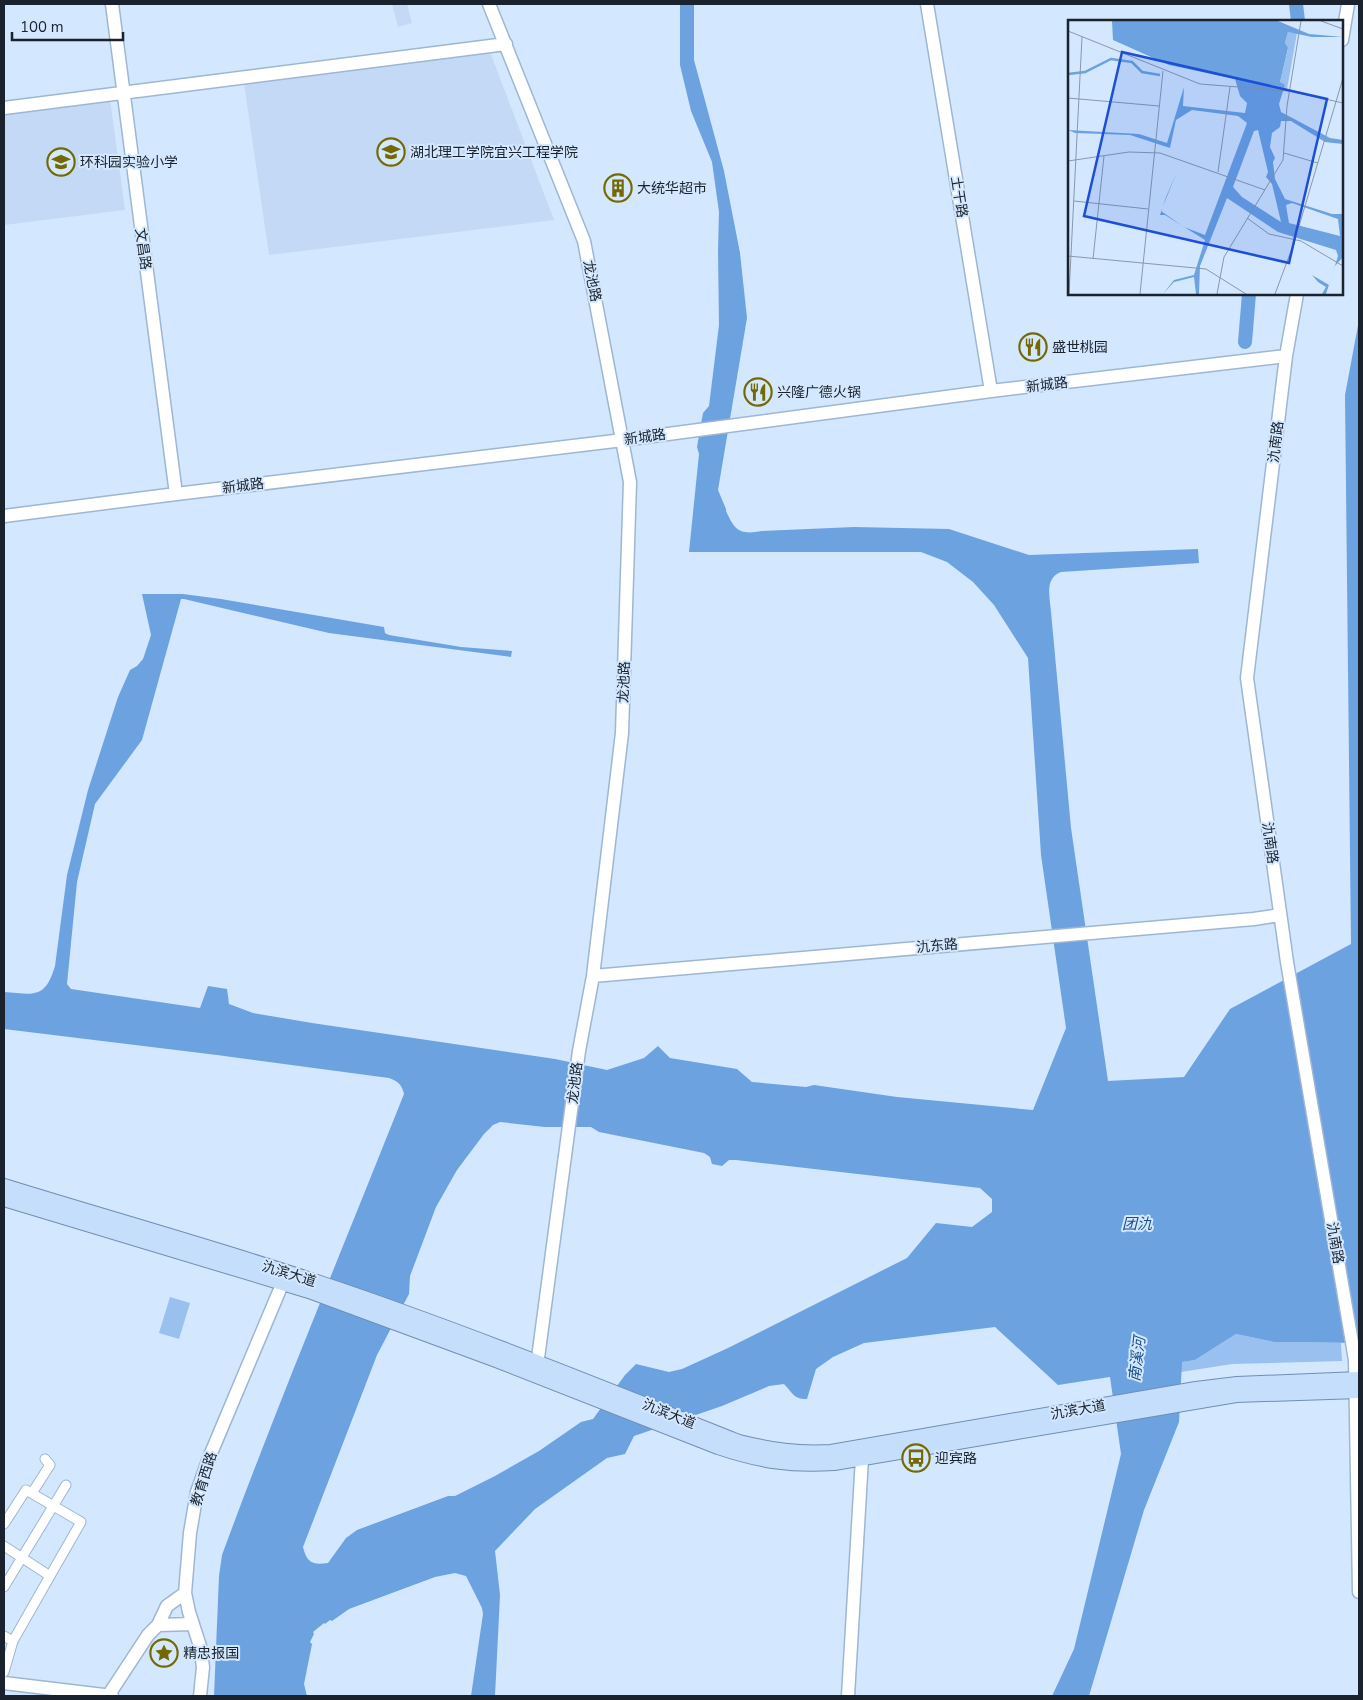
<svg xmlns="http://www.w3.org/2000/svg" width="1363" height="1700" viewBox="0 0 1363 1700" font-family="'Nunito Sans','Noto Sans SC',sans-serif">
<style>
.built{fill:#c3d9f5}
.green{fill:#99c0ee}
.water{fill:#6ca2e0;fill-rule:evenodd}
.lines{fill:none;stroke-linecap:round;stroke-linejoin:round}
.river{stroke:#6ca2e0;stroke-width:14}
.street-casing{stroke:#9fb6d2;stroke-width:11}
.secondary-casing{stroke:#9fb6d2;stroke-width:15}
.primary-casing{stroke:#708eb2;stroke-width:16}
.street{stroke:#fff;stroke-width:9}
.secondary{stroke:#fff;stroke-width:12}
.primary{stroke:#c5defc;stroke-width:14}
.labels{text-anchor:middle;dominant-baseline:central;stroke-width:4;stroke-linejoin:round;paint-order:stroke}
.poi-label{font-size:14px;fill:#1a222d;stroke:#d3e7fe;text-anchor:start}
.street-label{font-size:14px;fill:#1a222d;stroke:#d3e7fe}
.water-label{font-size:15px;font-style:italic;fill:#174e87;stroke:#d3e7fe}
.inset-river{fill:none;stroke:#6ca2e0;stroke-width:2.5}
.inset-road{fill:none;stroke:#8998aa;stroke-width:1}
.view{fill:#1d4ed8;fill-opacity:0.15;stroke:#1d4ed8;stroke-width:2.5}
.inset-edge{fill:none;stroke:#1a222d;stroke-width:2.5}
</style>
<rect width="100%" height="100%" fill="#d3e7fe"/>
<!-- built -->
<path class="built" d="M 392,4 L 407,4 L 412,23 L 398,27 Z
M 490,52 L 554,220 L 269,255 L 244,83 Z
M 110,99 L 125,210 L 4,225 L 4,114 Z"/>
<!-- green -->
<path class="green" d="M 170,1297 L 190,1303 L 179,1339 L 159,1333 Z
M 1236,1334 L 1274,1342 L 1341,1343 L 1342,1361 L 1232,1364 L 1181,1372 L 1181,1362 L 1195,1360 Z"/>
<!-- water -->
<path class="water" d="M 680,4 L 694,4 L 694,60 L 724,171 L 740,253 L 747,318 L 718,490 L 726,509 L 726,511 C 735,531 740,535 762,531 L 854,527 L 949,529 L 1029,555 L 1198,549 L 1199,563 L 1061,572 C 1044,578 1050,598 1051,612 L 1071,828 L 1108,1081 L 1184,1077 L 1230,1009 L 1351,944 L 1345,395 L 1359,320 L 1359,1343 L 1274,1342 L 1236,1334 L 1195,1360 L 1182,1362 L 1179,1422 L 1144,1510 L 1089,1696 L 1052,1696 L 1074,1649 L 1121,1454 L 1110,1377 L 1058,1385 L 995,1327 L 864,1343 L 833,1357 L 816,1369 L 807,1399 C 793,1399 793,1393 784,1384 L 769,1386 L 722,1406 L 634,1436 L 625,1454 L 607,1458 L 535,1509 L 495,1551 L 500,1595 L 495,1696 L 471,1696 L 483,1614 L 482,1608 L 466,1576 L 455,1573 L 435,1577 L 349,1609 L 332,1621 L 330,1620 L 325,1624 L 324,1623 L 313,1632 L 314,1634 L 310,1642 L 312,1644 L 304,1684 L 307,1696 L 214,1696 L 219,1576 L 222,1555 C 279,1400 343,1248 404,1094 C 402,1085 398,1081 389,1078 L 217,1055 L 4,1029 L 4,992 C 33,994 45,1000 55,966 L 67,875 L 88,790 L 118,697 L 130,670 L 137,666 L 143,659 L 151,635 L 142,594 L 183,594 L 221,599 L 384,627 L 385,633 L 389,635 L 461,647 L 512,651 L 511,657 L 329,633 L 184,599 L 181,599 L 142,740 L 95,804 L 77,882 L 67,984 L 71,989 L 200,1008 L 208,986 L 227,989 L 229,1004 L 253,1013 L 312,1023 L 555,1059 L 607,1070 L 644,1058 L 658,1046 L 670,1058 L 737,1069 L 752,1082 L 806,1087 L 814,1085 L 897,1097 L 1033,1110 L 1066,1028 L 1041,855 L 1028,658 L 994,605 L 973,582 L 947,562 L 921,552 L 689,552 L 699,454 L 697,447 L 703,413 L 709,406 L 719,325 L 718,251 L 719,212 L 712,162 L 691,111 L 680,65 ZM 500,1122 L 545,1127 L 591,1127 L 599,1132 L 704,1153 L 710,1157 L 712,1164 L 722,1166 L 729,1160 L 736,1160 L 980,1188 L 992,1199 L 992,1212 L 972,1227 L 936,1223 L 907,1258 L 728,1348 L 682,1369 L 669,1372 L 636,1364 L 625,1375 L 593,1419 L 581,1422 L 539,1451 L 495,1476 L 455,1496 L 448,1496 L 357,1530 L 346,1538 L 328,1563 C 312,1565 307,1563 303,1547 L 377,1355 L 409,1294 L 410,1276 L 436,1207 L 457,1170 L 484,1134 L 493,1125 Z"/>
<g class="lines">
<!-- river -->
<path class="river" d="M 1296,4 L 1298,21
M 1245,342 L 1249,294"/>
<!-- street casing -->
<g class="street-casing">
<path id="street" d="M 32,1493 L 50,1465 L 45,1459
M 4,1524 L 26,1490 L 81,1522 L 50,1576
M 4,1546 L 50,1576 L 13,1641 L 4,1672
M 4,1587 L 66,1485
M 4,1636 L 13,1641"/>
</g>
<!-- secondary casing -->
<g class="secondary-casing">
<path id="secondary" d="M 112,4 L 176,494
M 489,4 L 584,241 L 630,482 L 622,733 L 593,976 L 579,1051 L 536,1373
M 927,4 L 991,391
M 1342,40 L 1348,4
M 4,108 L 506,44
M 1297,294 L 1286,356 L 1247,678 L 1287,962 L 1355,1360 L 1359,1592
M 4,516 L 176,494 L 623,440 L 991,391 L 1286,356
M 593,976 L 1254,919 L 1280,915
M 158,1625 L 167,1606 L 185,1593
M 4,1683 L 112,1696
M 108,1696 L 148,1635 L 158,1625 L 193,1624
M 200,1696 L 203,1667 L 200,1646 L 189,1612 L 185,1593 L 190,1533 L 197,1492 L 209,1458 L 286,1275
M 848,1696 L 862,1458"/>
</g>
<!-- primary casing -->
<g class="primary-casing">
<path id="primary" d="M 4,1186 C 107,1218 212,1247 314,1281 C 458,1329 598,1386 739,1442 C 772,1450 797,1454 831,1452 L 1196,1389 L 1237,1384 L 1359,1379
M 4,1199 L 309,1291 L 496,1360 L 718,1447 C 760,1461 790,1466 834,1463 L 1236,1395 L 1359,1391"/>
</g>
<!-- street -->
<use href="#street" class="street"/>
<!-- secondary -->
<use href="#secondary" class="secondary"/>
<!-- primary -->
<use href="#primary" class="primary"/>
</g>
<!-- icons -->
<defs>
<g id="university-ring" transform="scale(1.4375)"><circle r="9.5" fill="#d3e7fe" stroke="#736900" stroke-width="1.5"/><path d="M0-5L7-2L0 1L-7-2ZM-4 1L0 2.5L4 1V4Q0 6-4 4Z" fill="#736900"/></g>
<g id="school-ring" transform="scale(1.4375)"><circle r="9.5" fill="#d3e7fe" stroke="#736900" stroke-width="1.5"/><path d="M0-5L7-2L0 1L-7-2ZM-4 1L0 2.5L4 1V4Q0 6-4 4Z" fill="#736900"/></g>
<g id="building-ring" transform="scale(1.4375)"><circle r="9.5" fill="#d3e7fe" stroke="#736900" stroke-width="1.5"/><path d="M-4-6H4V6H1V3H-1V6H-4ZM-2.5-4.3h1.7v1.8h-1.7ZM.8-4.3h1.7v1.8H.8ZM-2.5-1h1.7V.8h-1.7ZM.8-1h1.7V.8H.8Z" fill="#736900"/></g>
<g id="restaurant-ring" transform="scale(1.4375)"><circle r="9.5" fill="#d3e7fe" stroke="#736900" stroke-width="1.5"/><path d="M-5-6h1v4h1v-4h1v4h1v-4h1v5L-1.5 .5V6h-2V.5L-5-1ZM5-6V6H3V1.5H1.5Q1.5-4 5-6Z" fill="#736900"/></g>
<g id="bus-ring" transform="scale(1.4375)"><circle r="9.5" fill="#d3e7fe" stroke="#736900" stroke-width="1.5"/><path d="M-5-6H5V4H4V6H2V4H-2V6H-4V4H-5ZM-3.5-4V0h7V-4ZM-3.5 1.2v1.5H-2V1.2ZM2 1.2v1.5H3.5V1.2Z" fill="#736900"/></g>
<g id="sight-ring" transform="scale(1.4375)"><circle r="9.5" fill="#d3e7fe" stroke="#736900" stroke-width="1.5"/><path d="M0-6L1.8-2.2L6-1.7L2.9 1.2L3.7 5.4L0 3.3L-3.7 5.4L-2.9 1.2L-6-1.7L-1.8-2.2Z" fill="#736900"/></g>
</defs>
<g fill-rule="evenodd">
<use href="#university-ring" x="391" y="152"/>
<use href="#school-ring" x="61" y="162"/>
<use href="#building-ring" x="618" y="188"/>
<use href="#restaurant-ring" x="1033" y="347"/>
<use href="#restaurant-ring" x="758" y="392"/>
<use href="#bus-ring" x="916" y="1458"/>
<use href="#sight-ring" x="164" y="1653"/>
</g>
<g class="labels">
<!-- poi labels -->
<g class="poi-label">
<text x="410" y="152">湖北理工学院宜兴工程学院</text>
<text x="80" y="162">环科园实验小学</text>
<text x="637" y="188">大统华超市</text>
<text x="1052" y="347">盛世桃园</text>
<text x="777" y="392">兴隆广德火锅</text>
<text x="935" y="1458">迎宾路</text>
<text x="183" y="1653">精忠报国</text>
</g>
<!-- street labels -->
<g class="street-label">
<text transform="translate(959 197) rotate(81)">土干路</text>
<text transform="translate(143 249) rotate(82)">文昌路</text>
<text transform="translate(592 281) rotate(79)">龙池路</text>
<text transform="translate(1047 385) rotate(-7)">新城路</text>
<text transform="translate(645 437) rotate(-8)">新城路</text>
<text transform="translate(1276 442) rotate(-83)">氿南路</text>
<text transform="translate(243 486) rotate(-7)">新城路</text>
<text transform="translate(624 682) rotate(-88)">龙池路</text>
<text transform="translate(1270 843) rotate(82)">氿南路</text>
<text transform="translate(937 946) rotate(-5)">氿东路</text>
<text transform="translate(575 1083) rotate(-83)">龙池路</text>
<text transform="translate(1335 1243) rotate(80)">氿南路</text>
<text transform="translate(289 1274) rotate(17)">氿滨大道</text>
<text transform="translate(1078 1410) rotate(-10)">氿滨大道</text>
<text transform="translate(669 1414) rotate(22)">氿滨大道</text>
<text transform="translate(204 1479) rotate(-73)">教育西路</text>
</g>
<!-- water labels -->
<g class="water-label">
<text x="1137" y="1224">团氿</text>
<text transform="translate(1137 1359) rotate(-83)">南溪河</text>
</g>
</g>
<!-- overview -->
<g transform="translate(1068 20)">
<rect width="275" height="275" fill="#d3e7fe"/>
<path d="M 220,12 L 229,13 L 219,69 L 216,69 L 212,62 L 220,29 L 217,23 Z" fill="#99c0ee"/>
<path d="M 44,1 L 210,1 L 241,14 L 275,17 L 244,17 L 220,12 L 217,23 L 220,28 L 212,62 L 217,65 L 211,84 L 213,92 L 262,118 L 275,120 L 275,124 L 257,122 L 223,101 L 213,101 L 212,107 L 204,113 L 202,127 L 207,138 L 205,142 L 207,159 L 217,179 L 264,194 L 275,194 L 275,237 L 267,246 L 258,274 L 254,274 L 258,267 L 250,262 L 244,255 L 261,265 L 270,236 L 268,230 L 210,212 L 159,178 L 132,246 L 131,274 L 128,274 L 126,257 L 106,262 L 95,274 L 106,260 L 126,255 L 137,220 L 97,195 L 92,195 L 98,177 L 109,152 L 93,191 L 116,207 L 137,215 L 179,103 L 170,96 L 124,90 L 108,100 L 102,128 L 62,115 L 7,113 L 0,110 L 71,114 L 99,123 L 116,67 L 115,86 L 177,93 L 179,83 L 172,76 L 167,59 L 101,45 L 45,20 ZM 190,110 L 200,152 L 198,157 L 204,164 L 213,202 L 174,177 L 165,167 L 186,111 ZM 224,183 L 270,199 L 272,216 L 221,203 L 218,185 Z" fill="#6ca2e0" fill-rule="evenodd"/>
<path class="inset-river" d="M 0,54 L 17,52 L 43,39 L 64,42 L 74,52 L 92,55"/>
<path class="inset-road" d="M 253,1 L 275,9M 0,11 L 132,64 L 221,71M 221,71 L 275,83M 0,78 L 91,86M 216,133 L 250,143M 0,141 L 61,132 L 92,133 L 197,170M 150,152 L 162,67M 6,181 L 80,189M 179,198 L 201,214 L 233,221 L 275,246M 0,236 L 138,249 L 178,274M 25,239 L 36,136M 1,274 L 14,17M 72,274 L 95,51M 149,274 L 156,237 L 215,140 L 219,86 L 233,1M 207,274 L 226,223 L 275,58"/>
<path class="view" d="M 54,32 L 259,79 L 221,243 L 16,196 Z"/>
<rect width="275" height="275" class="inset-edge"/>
</g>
<!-- border -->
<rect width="1363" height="1700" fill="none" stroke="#1a222d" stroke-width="10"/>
<!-- scale -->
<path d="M12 32v8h111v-8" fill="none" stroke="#1a222d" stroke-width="2.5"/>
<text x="20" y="32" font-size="15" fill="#1a222d" stroke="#d3e7fe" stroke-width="4" paint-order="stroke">100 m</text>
</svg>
